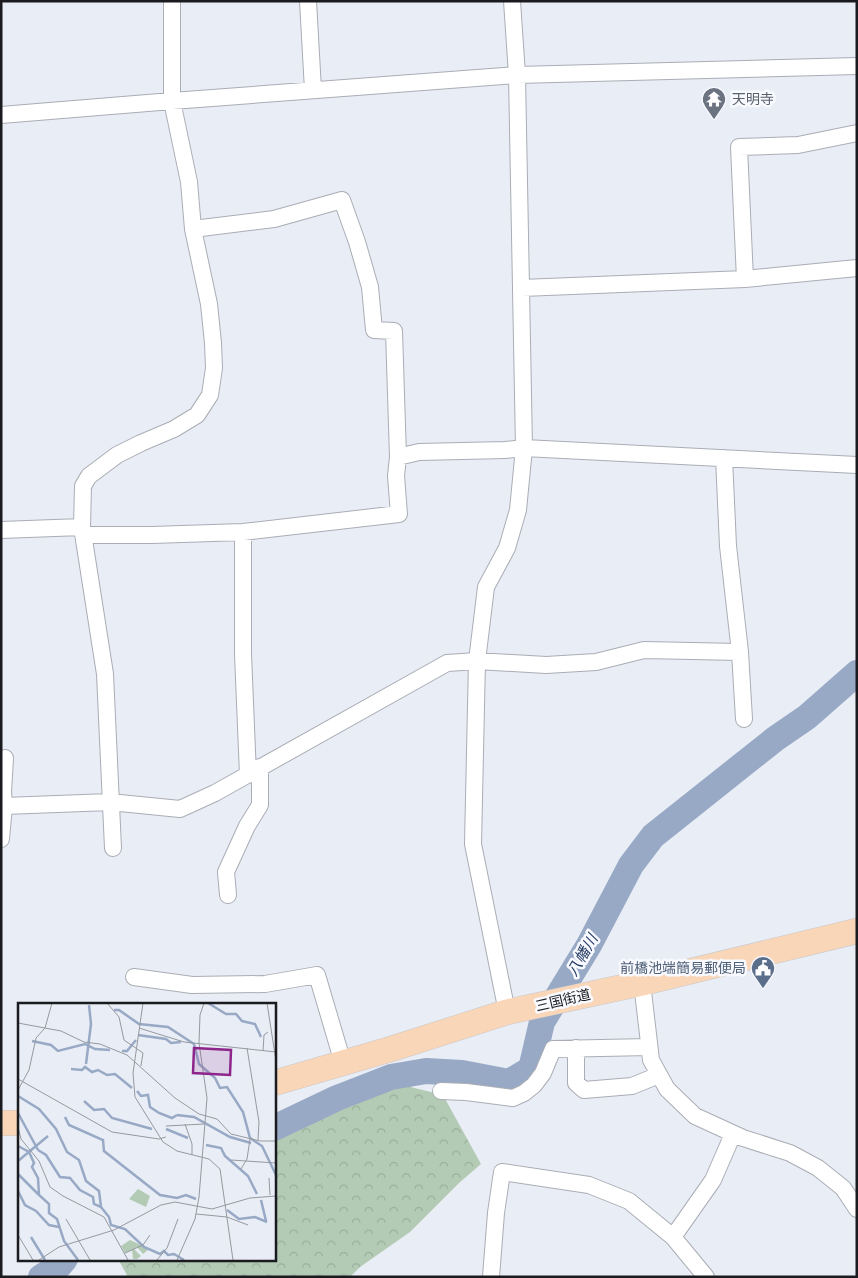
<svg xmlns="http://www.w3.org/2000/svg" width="858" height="1278" viewBox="0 0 858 1278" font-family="Poppins,'Noto Sans JP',sans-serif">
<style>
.forest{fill:url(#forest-crowns)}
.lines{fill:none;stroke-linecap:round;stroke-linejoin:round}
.river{stroke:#98a9c6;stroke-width:26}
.street-casing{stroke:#aaadb5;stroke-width:18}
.primary-casing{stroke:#c8c8c9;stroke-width:26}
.street{stroke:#fff;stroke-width:16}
.primary{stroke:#fad6b9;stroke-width:25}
.labels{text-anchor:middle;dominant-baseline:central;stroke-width:5;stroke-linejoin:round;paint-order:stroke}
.worship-label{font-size:14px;fill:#5b616d;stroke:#f8faff;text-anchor:start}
.service-label{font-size:14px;fill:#4e5e75;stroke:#f8faff;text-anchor:end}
.street-label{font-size:14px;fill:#1a1b1e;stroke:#f8faff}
.water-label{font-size:15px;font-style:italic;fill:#253b64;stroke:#f8faff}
.inset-river{fill:none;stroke:#98a9c6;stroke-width:2.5}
.inset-road{fill:none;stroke:#96999f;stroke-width:1}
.view{fill:#8d258b;fill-opacity:0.15;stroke:#8d258b;stroke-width:2.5}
.inset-edge{fill:none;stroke:#1a1b1e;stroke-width:2.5}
</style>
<defs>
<pattern id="forest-crowns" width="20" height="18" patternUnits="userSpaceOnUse" patternTransform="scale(1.25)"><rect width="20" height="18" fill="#b3cbb4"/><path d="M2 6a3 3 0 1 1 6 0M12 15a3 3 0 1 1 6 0" fill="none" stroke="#99ae9a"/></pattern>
</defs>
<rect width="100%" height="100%" fill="#e9edf5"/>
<!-- forest -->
<path class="forest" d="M 370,1077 L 443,1095 L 481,1164 L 459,1183 L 410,1232 L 360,1267 L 350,1277 L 128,1277 L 118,1259 L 274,1259 L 274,1140 L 288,1135 Z"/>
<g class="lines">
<!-- river -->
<path class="river" d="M 274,1128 L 337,1098 L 391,1077 L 426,1071 L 462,1073 L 509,1082 L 531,1069 L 542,1022 L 589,945 L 631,865 L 653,836 L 775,739 L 807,717 L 857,673
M 41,1277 L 59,1266 L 65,1259"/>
<!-- street casing -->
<g class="street-casing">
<path id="street" d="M 308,1 L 313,90
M 1,115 L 172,101 L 517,75 L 857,66
M 193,229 L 274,219 L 342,200 L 357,242 L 370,287 L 374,330 L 394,331 L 398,457
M 745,279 L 739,147 L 798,145 L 857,133
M 522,288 L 745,279 L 857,268
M 724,458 L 728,546 L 740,652 L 744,719
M 82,527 L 83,486 L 89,476 L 117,455 L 141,443 L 174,429 L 197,415 L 210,395 L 214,368 L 213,343 L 209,304 L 193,229 L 189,182 L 172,101 L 172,1
M 1,530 L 82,527 L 105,674 L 113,848
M 243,532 L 243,654 L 248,775
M 83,535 L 152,535 L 243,532 L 399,514 L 396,476 L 398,457 L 419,452 L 505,450 L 524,448 L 857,465
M 4,806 L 3,792 L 5,758
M 1,839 L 4,806 L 110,802 L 180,809 L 215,793 L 447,663 L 477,661 L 546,665 L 596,662 L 644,650 L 740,652
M 228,895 L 226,872 L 247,826 L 260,805 L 260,767
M 134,977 L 192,985 L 265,984 L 317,975 L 343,1063
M 642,983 L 651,1060 L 667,1089 L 695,1116 L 743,1138 L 790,1153 L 818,1168 L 843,1188 L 857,1209
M 507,1012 L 473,844 L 477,661 L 486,587 L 507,548 L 518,510 L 524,448 L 517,75 L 512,1
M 576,1048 L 576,1083 L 584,1090 L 632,1086 L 659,1075
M 441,1091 L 466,1092 L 513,1098 L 524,1093 L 534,1085 L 543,1073 L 553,1049 L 649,1047
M 673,1237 L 713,1180 L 733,1134
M 491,1277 L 496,1213 L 502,1172 L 589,1185 L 629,1201 L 673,1237 L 706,1277"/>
</g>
<!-- primary casing -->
<g class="primary-casing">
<path id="primary" d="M 274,1083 L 391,1049 L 507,1012 L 642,983 L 857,931
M 1,1123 L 19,1123"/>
</g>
<!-- street -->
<use href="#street" class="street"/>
<!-- primary -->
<use href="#primary" class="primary"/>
</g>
<!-- icons -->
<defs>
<g id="temple-pin" transform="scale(1.25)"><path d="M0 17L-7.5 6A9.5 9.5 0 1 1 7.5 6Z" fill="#6b7280" stroke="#f8faff"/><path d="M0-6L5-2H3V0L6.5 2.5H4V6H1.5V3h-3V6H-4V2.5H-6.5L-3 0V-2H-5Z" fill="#fff"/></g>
<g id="civic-pin" transform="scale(1.25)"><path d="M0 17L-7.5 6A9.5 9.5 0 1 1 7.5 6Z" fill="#5c6f8a" stroke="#f8faff"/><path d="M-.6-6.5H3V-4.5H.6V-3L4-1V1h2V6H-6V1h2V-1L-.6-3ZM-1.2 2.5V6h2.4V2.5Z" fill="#fff"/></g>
</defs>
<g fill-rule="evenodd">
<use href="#temple-pin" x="714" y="99"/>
<use href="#civic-pin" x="763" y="968"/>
</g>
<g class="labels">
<!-- worship labels -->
<g class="worship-label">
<text x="732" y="99">天明寺</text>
</g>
<!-- service labels -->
<g class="service-label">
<text x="746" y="968">前橋池端簡易郵便局</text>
</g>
<!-- street labels -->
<g class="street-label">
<text transform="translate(563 1000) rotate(-13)">三国街道</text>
</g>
<!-- water labels -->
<g class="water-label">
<text transform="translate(582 955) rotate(-60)">八幡川</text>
</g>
</g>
<!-- overview -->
<g transform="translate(18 1003)">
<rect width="258" height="258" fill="#e9edf5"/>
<path d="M 120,186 L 132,193 L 128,204 L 111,196 ZM 112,237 L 131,246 L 125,251 L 119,244 L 116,246 L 123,253 L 119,256 L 115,256 L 114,247 L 107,250 L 103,243 Z" fill="#b3cbb4"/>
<path class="inset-river" d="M 190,0 L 208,11 L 218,11 L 224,18 L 237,21 L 243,34M 96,7 L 101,7 L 121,21 L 150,24 L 176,41 L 181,61 L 197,75 L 202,85 L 209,84 L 225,109 L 232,135 L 244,143 L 258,172M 120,32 L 148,36 L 153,40 L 163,39M 14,38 L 33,42 L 40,48 L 67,41 L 77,46 L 92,47M 104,48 L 109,48 L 118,37M 68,61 L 73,21 L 71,2M 53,66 L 64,67 L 67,64 L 74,69 L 80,67 L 89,72 L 97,71 L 114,85M 119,88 L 123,93 L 130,92 L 132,104 L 141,110 L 154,115 L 159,112M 0,93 L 21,106 L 38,126 L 49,149 L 61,157 L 68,178 L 81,188 L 83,204M 66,98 L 76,107 L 86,106 L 94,115 L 134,126M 0,110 L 20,147M 159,112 L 176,114 L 212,134 L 233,140M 47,114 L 51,122 L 85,137 L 86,148 L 142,192 L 159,195 L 168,192 L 178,196M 148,126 L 170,135M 188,142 L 203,145 L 207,153 L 230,173 L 239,191M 0,143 L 11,149 L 16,160 L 14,164 L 20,175 L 21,192 L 31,201 L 31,210 L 39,216 L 46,238 L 60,257M 20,147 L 28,152 L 42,174 L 52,175 L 62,187 L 75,194 L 76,201 L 83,204 L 91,214 L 93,222 L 107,226 L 126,244 L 142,251 L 146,248 L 150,252 L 156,251 L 166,257M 0,158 L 30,133M 0,171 L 21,192M 0,188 L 7,202 L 18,208 L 31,222 L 41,224M 243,197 L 248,218M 209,207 L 221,216 L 237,214 L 249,219M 13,234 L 27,257"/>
<path class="inset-road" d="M 89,0 L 101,14 L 106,37 L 125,50 L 123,63M 125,0 L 115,70 L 117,94 L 145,139 L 159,148 L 191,156 L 202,166 L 215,257M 249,0 L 258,58M 0,20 L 43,28 L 66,39 L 82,41 L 109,52 L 157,95 L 181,111 L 199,116 L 213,131 L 242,138 L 258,138M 121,25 L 166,39 L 258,49M 181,40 L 182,12 L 186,0M 229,45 L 241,119 L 240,137M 245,48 L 246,32 L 250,29M 0,76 L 94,129 L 141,136 L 148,134M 0,87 L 11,67 L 18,35 L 27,25 L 34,0M 167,121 L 174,141 L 174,152M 148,123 L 186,121M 0,124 L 3,136 L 21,158 L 32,184 L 45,193 L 86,214 L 110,257M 213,157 L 258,160M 223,166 L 229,156 L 232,136M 251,175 L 252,192M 178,211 L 209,214 L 230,222M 48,216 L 72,257M 0,232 L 15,257M 107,250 L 125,242 L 132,232M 21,257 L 41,244 L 96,227 L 143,202 L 157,199 L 194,206 L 232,195 L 258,193M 139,257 L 149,245 L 160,216M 159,257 L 177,216 L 181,194 L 189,95 L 181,40"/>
<path class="view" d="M 176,45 L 213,47 L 212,72 L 175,70 Z"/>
<rect width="258" height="258" class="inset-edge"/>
</g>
<!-- border -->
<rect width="858" height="1278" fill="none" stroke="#1a1b1e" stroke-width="5"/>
</svg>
